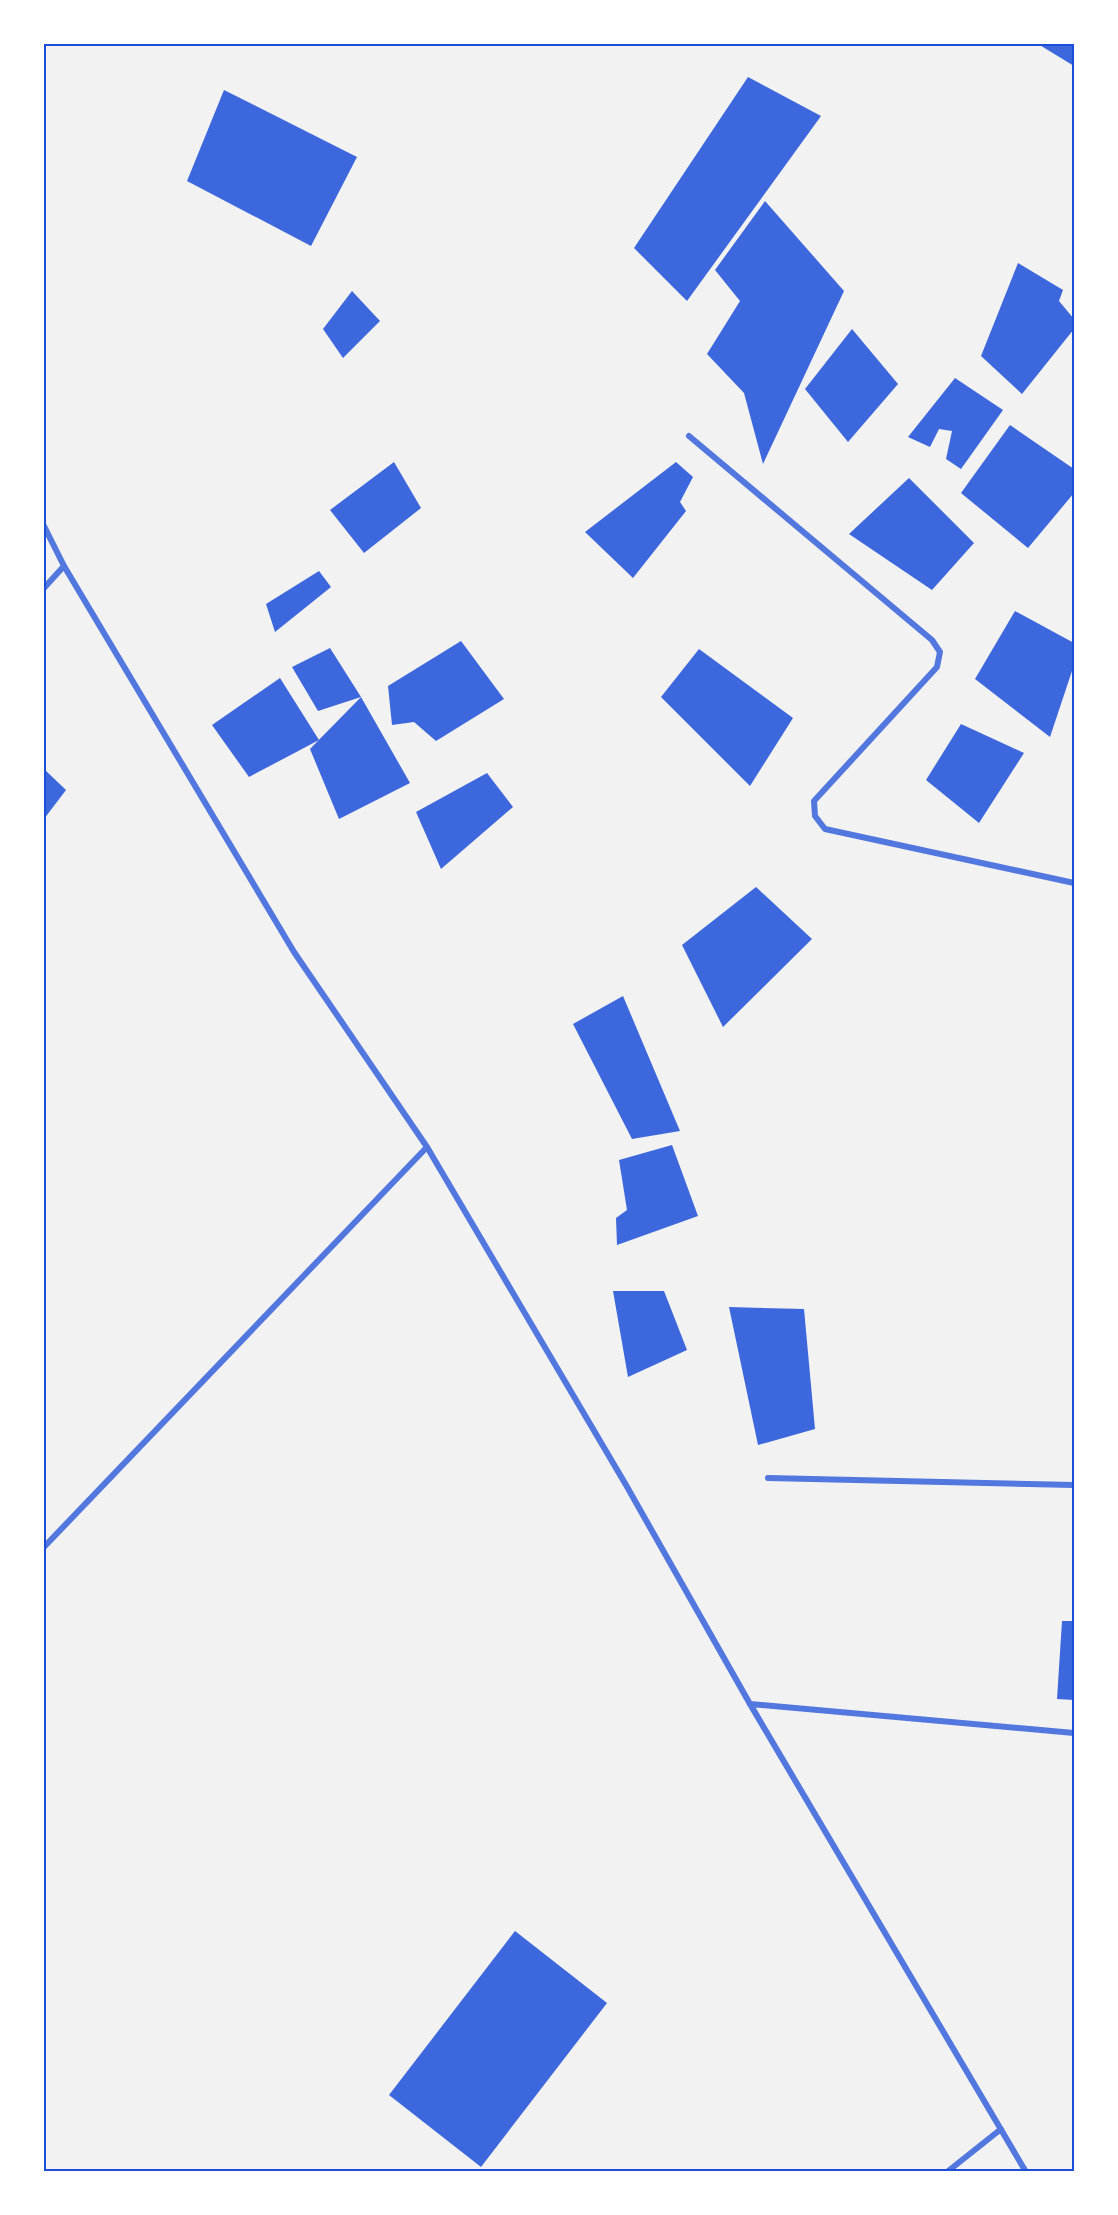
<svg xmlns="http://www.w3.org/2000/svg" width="1118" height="2215" viewBox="0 0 1118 2215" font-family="'Nunito Sans',sans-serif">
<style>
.building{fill:#3d67dc}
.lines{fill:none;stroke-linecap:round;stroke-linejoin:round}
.minor{stroke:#5277de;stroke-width:6}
.neatline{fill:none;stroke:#1d4ed8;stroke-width:2}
</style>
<rect width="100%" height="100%" fill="#f2f2f2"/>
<!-- building -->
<path class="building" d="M 1038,44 L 1074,44 L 1074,66 Z
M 748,77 L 821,116 L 687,301 L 634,248 Z
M 224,90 L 357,157 L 311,246 L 187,181 Z
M 765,201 L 844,291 L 763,464 L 744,393 L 707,354 L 740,301 L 715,270 Z
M 1018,263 L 1063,290 L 1059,301 L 1074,319 L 1074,329 L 1022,394 L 981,356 Z
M 352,291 L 380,321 L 343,358 L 323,329 Z
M 852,329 L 898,384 L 848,442 L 805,389 Z
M 955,378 L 1003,410 L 961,469 L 946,459 L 952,431 L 939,429 L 930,447 L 908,437 Z
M 1010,425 L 1074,469 L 1074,493 L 1028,548 L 961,493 Z
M 394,462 L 421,508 L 364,553 L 330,510 Z
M 676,462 L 693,477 L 680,502 L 686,511 L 633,578 L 585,532 Z
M 909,478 L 974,543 L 932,590 L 849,534 Z
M 319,571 L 331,587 L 275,632 L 266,604 Z
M 1015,611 L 1074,643 L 1074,665 L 1050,737 L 975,679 Z
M 461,641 L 504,699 L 436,741 L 414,722 L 392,725 L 388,686 Z
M 330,648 L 361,697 L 318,711 L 292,667 Z
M 699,649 L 793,718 L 750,786 L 661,697 Z
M 280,678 L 319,740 L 249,777 L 212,725 Z
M 361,697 L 410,783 L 339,819 L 310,749 Z
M 961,724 L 1024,753 L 979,823 L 926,780 Z
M 44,769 L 66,790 L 44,819 Z
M 487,773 L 513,807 L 441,869 L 416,812 Z
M 756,887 L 812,939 L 723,1027 L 682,945 Z
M 623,996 L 680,1131 L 632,1139 L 573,1024 Z
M 672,1145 L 698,1216 L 617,1245 L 616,1218 L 627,1210 L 619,1160 Z
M 613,1291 L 664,1291 L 687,1350 L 628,1377 Z
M 729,1307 L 804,1309 L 815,1429 L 758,1445 Z
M 1062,1621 L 1074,1621 L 1074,1700 L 1057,1699 Z
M 515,1931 L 607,2003 L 481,2167 L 389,2095 Z"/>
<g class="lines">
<!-- minor -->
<path class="minor" d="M 689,436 L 932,640 L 940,652 L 937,667 L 814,801 L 815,816 L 825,829 L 1074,883
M 44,526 L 64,566 L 294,952 L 427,1147 L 626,1485 L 750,1704 L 1026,2172
M 44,588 L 64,566
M 768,1478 L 1074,1485
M 44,1547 L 427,1147
M 750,1704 L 1074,1733
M 947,2172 L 1001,2129"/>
</g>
<!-- border -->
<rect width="1118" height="2215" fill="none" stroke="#ffffff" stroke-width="90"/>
<rect x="45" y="45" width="1028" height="2125" class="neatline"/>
</svg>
